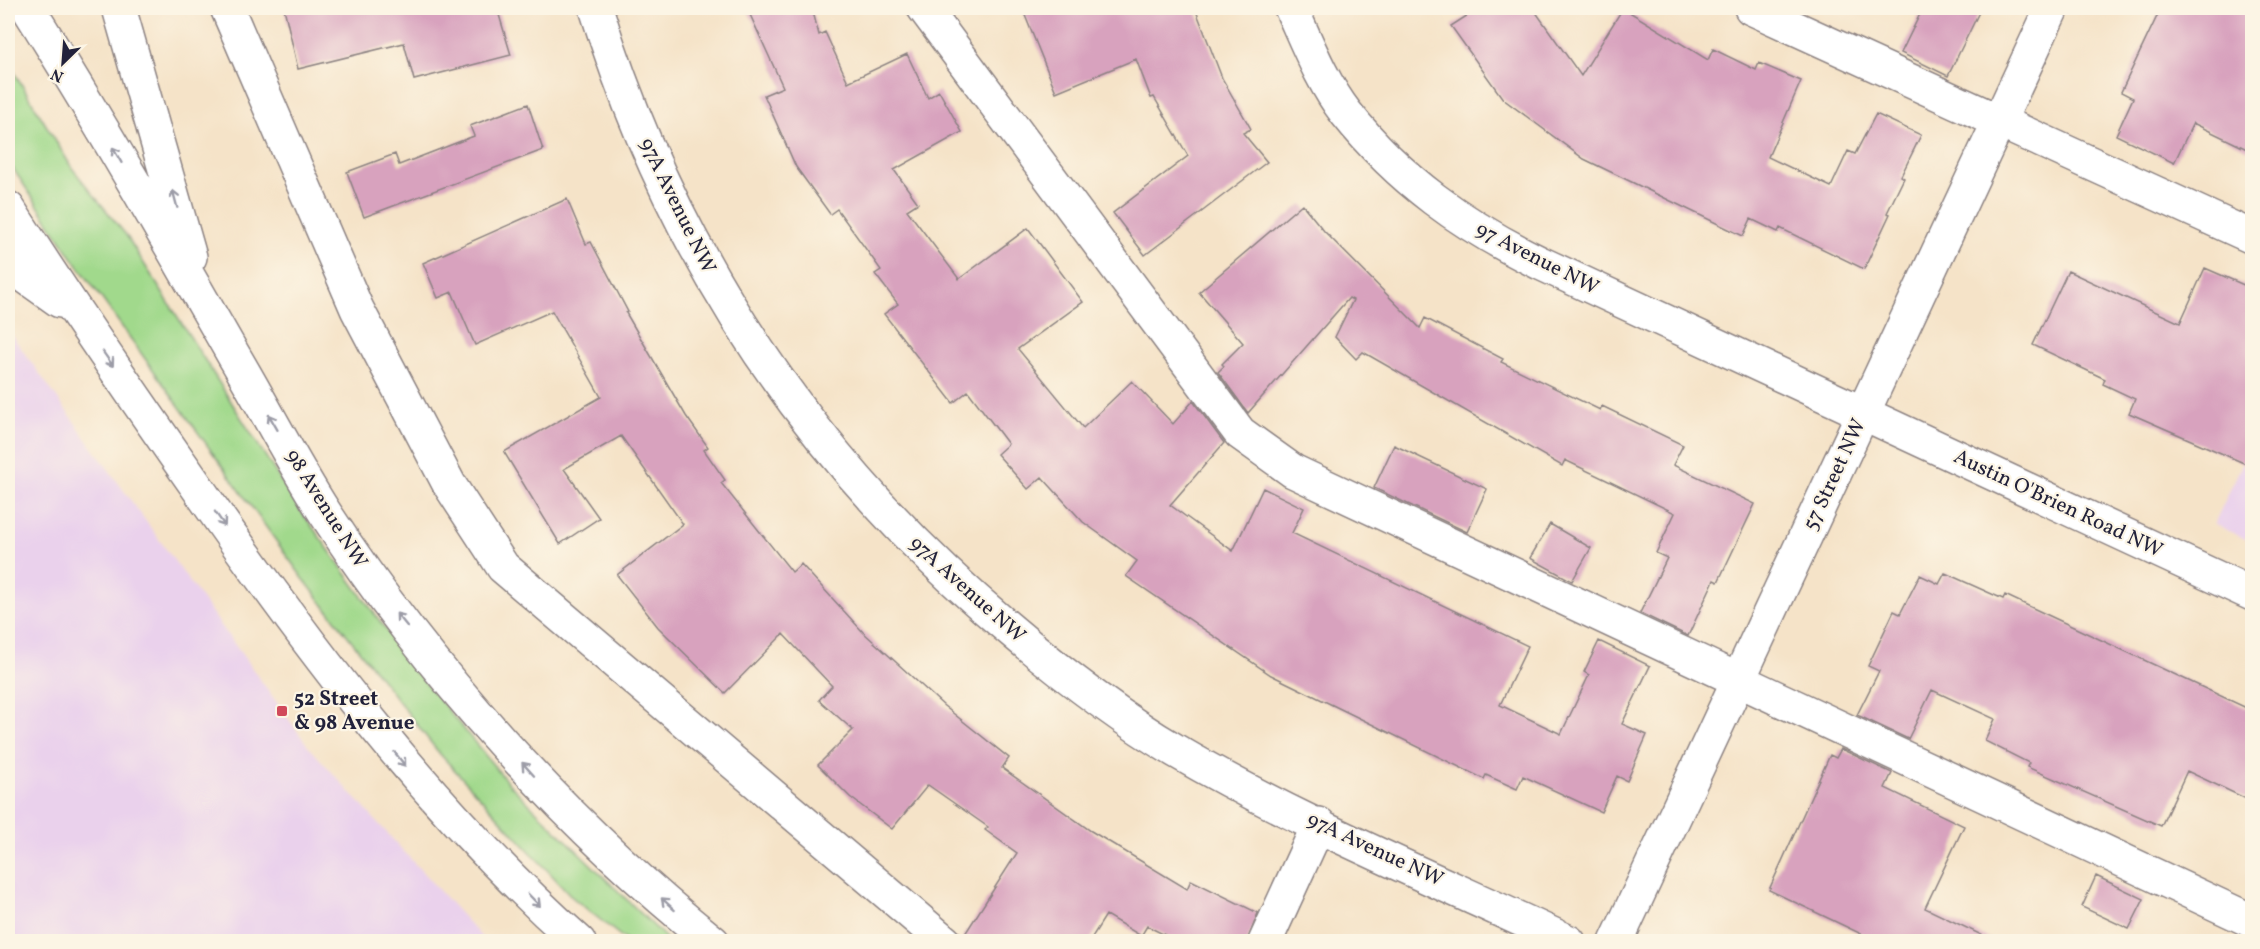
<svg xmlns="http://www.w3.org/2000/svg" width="2260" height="949" viewBox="0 0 2260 949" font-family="Vollkorn,serif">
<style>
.built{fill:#ead1ec}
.green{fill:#a1d98c;stroke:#627e64;stroke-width:1.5}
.building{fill:#d8a2be}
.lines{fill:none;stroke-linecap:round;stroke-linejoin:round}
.minor-casing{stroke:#8c8282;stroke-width:36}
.major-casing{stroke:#8c8282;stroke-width:36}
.minor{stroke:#fff;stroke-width:33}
.major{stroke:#fff;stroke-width:33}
.oneway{stroke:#9c9ca7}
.poi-dot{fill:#d1495b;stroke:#fcf5e5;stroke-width:2}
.labels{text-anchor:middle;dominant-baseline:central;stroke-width:4.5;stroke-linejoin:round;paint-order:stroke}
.street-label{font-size:21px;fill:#22223b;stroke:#fcf5e5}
.poi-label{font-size:21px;font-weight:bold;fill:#22223b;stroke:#fcf5e5;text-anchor:start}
</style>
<rect width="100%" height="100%" fill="#fcf5e5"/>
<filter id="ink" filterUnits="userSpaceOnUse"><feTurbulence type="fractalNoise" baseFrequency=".0167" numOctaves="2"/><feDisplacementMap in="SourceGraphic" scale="12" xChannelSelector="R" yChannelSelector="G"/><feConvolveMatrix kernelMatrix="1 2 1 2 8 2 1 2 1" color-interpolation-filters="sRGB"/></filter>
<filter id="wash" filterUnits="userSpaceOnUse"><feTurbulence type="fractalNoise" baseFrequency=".008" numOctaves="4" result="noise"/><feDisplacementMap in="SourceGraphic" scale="24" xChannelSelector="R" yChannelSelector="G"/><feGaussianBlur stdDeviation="1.35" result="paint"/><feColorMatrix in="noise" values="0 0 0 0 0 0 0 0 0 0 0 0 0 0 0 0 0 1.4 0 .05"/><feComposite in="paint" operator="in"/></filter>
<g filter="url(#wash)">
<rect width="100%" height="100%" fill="#f5e3c8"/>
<!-- built -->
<path class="built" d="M 8,330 L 308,746 L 485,941 L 8,941 Z
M 2252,443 L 2252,542 L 2214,524 Z"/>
<!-- green -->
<path class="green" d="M 8,62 L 72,168 L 126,235 L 293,500 L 415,670 L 509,784 L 669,941 L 627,941 L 573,898 L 439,753 L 302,577 L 74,260 L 8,161 Z"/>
<g id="blocks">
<!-- building -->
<path class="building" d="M 284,8 L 497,8 L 511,55 L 414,80 L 404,43 L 298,69 Z
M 747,8 L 812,8 L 819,35 L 825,32 L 848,82 L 907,54 L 928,98 L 939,91 L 962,132 L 894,170 L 918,203 L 907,210 L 959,279 L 1028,228 L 1083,302 L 1018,349 L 1083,428 L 1132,381 L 1173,424 L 1193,401 L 1224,443 L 1170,505 L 1233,551 L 1263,488 L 1304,508 L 1292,533 L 1528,646 L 1500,705 L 1561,734 L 1589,675 L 1584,672 L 1599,641 L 1650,666 L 1622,724 L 1647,735 L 1627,781 L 1617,776 L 1601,812 L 1523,776 L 1517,789 L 1486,775 L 1484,779 L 1271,675 L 1126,576 L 1137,561 L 1083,522 L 1042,477 L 1028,489 L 997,454 L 1008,444 L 968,391 L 953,403 L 884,314 L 898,304 L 875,274 L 881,270 L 837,209 L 830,214 L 796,167 L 764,95 L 783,87 Z
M 1022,8 L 1195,8 L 1222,78 L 1251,129 L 1243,133 L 1267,162 L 1145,255 L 1113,213 L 1188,156 L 1154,97 L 1151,98 L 1136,59 L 1056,92 Z
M 1479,8 L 1533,8 L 1581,76 L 1623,8 L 1708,60 L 1713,49 L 1756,70 L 1759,63 L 1801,81 L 1768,157 L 1831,187 L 1848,151 L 1855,154 L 1876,114 L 1921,135 L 1901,176 L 1904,178 L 1887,213 L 1890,214 L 1864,269 L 1780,228 L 1778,232 L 1751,219 L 1743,236 L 1584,159 L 1503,99 L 1451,26 Z
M 1923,8 L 1981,8 L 1948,76 L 1901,53 Z
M 2161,8 L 2253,8 L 2253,152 L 2193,123 L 2174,163 L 2116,135 L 2133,98 L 2121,92 Z
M 528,104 L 543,150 L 364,217 L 347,172 L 395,154 L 399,165 L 474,136 L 470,126 Z
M 567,199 L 586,244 L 591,242 L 628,312 L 626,313 L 686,416 L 708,447 L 704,450 L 725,480 L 721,483 L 792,572 L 801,564 L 863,632 L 944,706 L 1009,758 L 1002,768 L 1091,831 L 1187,889 L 1191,880 L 1258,913 L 1247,942 L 1179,942 L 1147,926 L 1141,936 L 1106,915 L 1089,942 L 963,942 L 963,937 L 1017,853 L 985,830 L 988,827 L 928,785 L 892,829 L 850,797 L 818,765 L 853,730 L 819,700 L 832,686 L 783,634 L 725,693 L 658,627 L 617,575 L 683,524 L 621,436 L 564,469 L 599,518 L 560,544 L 504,452 L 601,397 L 552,311 L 475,345 L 452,292 L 438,298 L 423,263 Z
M 1302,204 L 1324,231 L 1420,328 L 1425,318 L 1503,359 L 1501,362 L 1600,410 L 1602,406 L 1683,445 L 1673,465 L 1755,504 L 1718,582 L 1714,580 L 1688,636 L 1640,613 L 1667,558 L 1656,553 L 1675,513 L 1565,460 L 1562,466 L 1363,352 L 1356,359 L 1335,337 L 1353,300 L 1349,298 L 1248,413 L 1218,372 L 1224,366 L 1222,364 L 1243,343 L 1199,292 Z
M 2205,268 L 2253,289 L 2253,467 L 2129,413 L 2135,399 L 2103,384 L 2105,379 L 2033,345 L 2068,271 L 2180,323 Z
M 1394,445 L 1487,489 L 1467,532 L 1374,488 Z
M 1550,524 L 1591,548 L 1572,581 L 1530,558 Z
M 1945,573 L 2003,599 L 2005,595 L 2253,711 L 2253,802 L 2187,771 L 2161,826 L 2027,767 L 2029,763 L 1985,741 L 1995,719 L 1932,690 L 1908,739 L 1857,715 L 1879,671 L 1868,666 L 1894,611 L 1900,614 L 1920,575 L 1939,584 Z
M 1841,749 L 1892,773 L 1885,788 L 1964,826 L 1925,908 L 1996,942 L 1878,942 L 1769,890 L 1830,755 L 1836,758 Z
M 2096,876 L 2144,899 L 2129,929 L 2082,907 Z"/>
</g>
</g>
<g filter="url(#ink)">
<use href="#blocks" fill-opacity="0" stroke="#8c8282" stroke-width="1.5"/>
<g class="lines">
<!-- minor casing -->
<g class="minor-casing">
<path id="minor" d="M 227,8 L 357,309 L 449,484 L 503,567 L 945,942
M 596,8 C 672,254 809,460 1006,626 C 1060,672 1115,715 1176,751 C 1301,824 1437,880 1569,942
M 924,8 L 1240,433 L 1293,471 L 2252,921
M 1291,8 C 1307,43 1322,82 1346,113 C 1400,181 1463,225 1540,263 L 2252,594
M 1751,8 L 2252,237
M 1265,942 L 1319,824
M 1616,942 L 2052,8"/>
</g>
<!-- major casing -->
<g class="major-casing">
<path id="major" d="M 28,8 C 100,122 167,239 234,356 C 265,408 292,462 325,513 C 428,671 566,824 713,942
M 119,8 L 190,257
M 8,208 C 70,305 136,400 202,494 C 314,655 432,811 579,942
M 8,264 L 60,301"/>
</g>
<!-- minor -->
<use href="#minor" class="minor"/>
<!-- major -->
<use href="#major" class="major"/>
</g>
<!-- one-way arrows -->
<defs><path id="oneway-shaft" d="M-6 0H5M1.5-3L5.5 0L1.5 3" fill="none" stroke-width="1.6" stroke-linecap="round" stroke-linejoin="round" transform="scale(1.5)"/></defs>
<g class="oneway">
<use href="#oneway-shaft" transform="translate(117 155) rotate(-120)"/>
<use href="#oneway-shaft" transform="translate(175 199) rotate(-105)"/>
<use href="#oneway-shaft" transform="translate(108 359) rotate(55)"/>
<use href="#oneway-shaft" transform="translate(273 422) rotate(-120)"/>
<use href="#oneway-shaft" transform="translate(220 519) rotate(55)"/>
<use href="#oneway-shaft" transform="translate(402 620) rotate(-129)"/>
<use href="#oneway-shaft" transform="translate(400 759) rotate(52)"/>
<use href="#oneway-shaft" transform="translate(528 769) rotate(-132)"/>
<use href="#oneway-shaft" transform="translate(534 900) rotate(46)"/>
<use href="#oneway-shaft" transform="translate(668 904) rotate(-138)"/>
</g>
</g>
<!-- markers -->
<rect class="poi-dot" x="276" y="705" width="12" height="12" rx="3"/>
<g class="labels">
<!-- street labels -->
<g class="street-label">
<text transform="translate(677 206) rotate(64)">97A Avenue NW</text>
<text transform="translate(1537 259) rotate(27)">97 Avenue NW</text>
<text transform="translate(1835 475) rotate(-65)">57 Street NW</text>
<text transform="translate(2058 504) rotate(25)">Austin O'Brien Road NW</text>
<text transform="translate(326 509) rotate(58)">98 Avenue NW</text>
<text transform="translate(967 590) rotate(42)">97A Avenue NW</text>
<text transform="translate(1375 850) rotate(25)">97A Avenue NW</text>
</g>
<!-- poi labels -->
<g class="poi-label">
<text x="294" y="699">52 Street<tspan x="294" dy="24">&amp; 98 Avenue</tspan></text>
</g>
</g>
<!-- margin -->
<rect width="2260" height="949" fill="none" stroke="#fcf5e5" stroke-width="30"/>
<!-- north arrow -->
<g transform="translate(63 63) rotate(205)" stroke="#fcf5e5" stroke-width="4.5" paint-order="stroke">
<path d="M0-4.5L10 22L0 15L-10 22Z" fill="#22223b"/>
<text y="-9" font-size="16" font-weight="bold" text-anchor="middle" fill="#22223b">N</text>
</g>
</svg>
